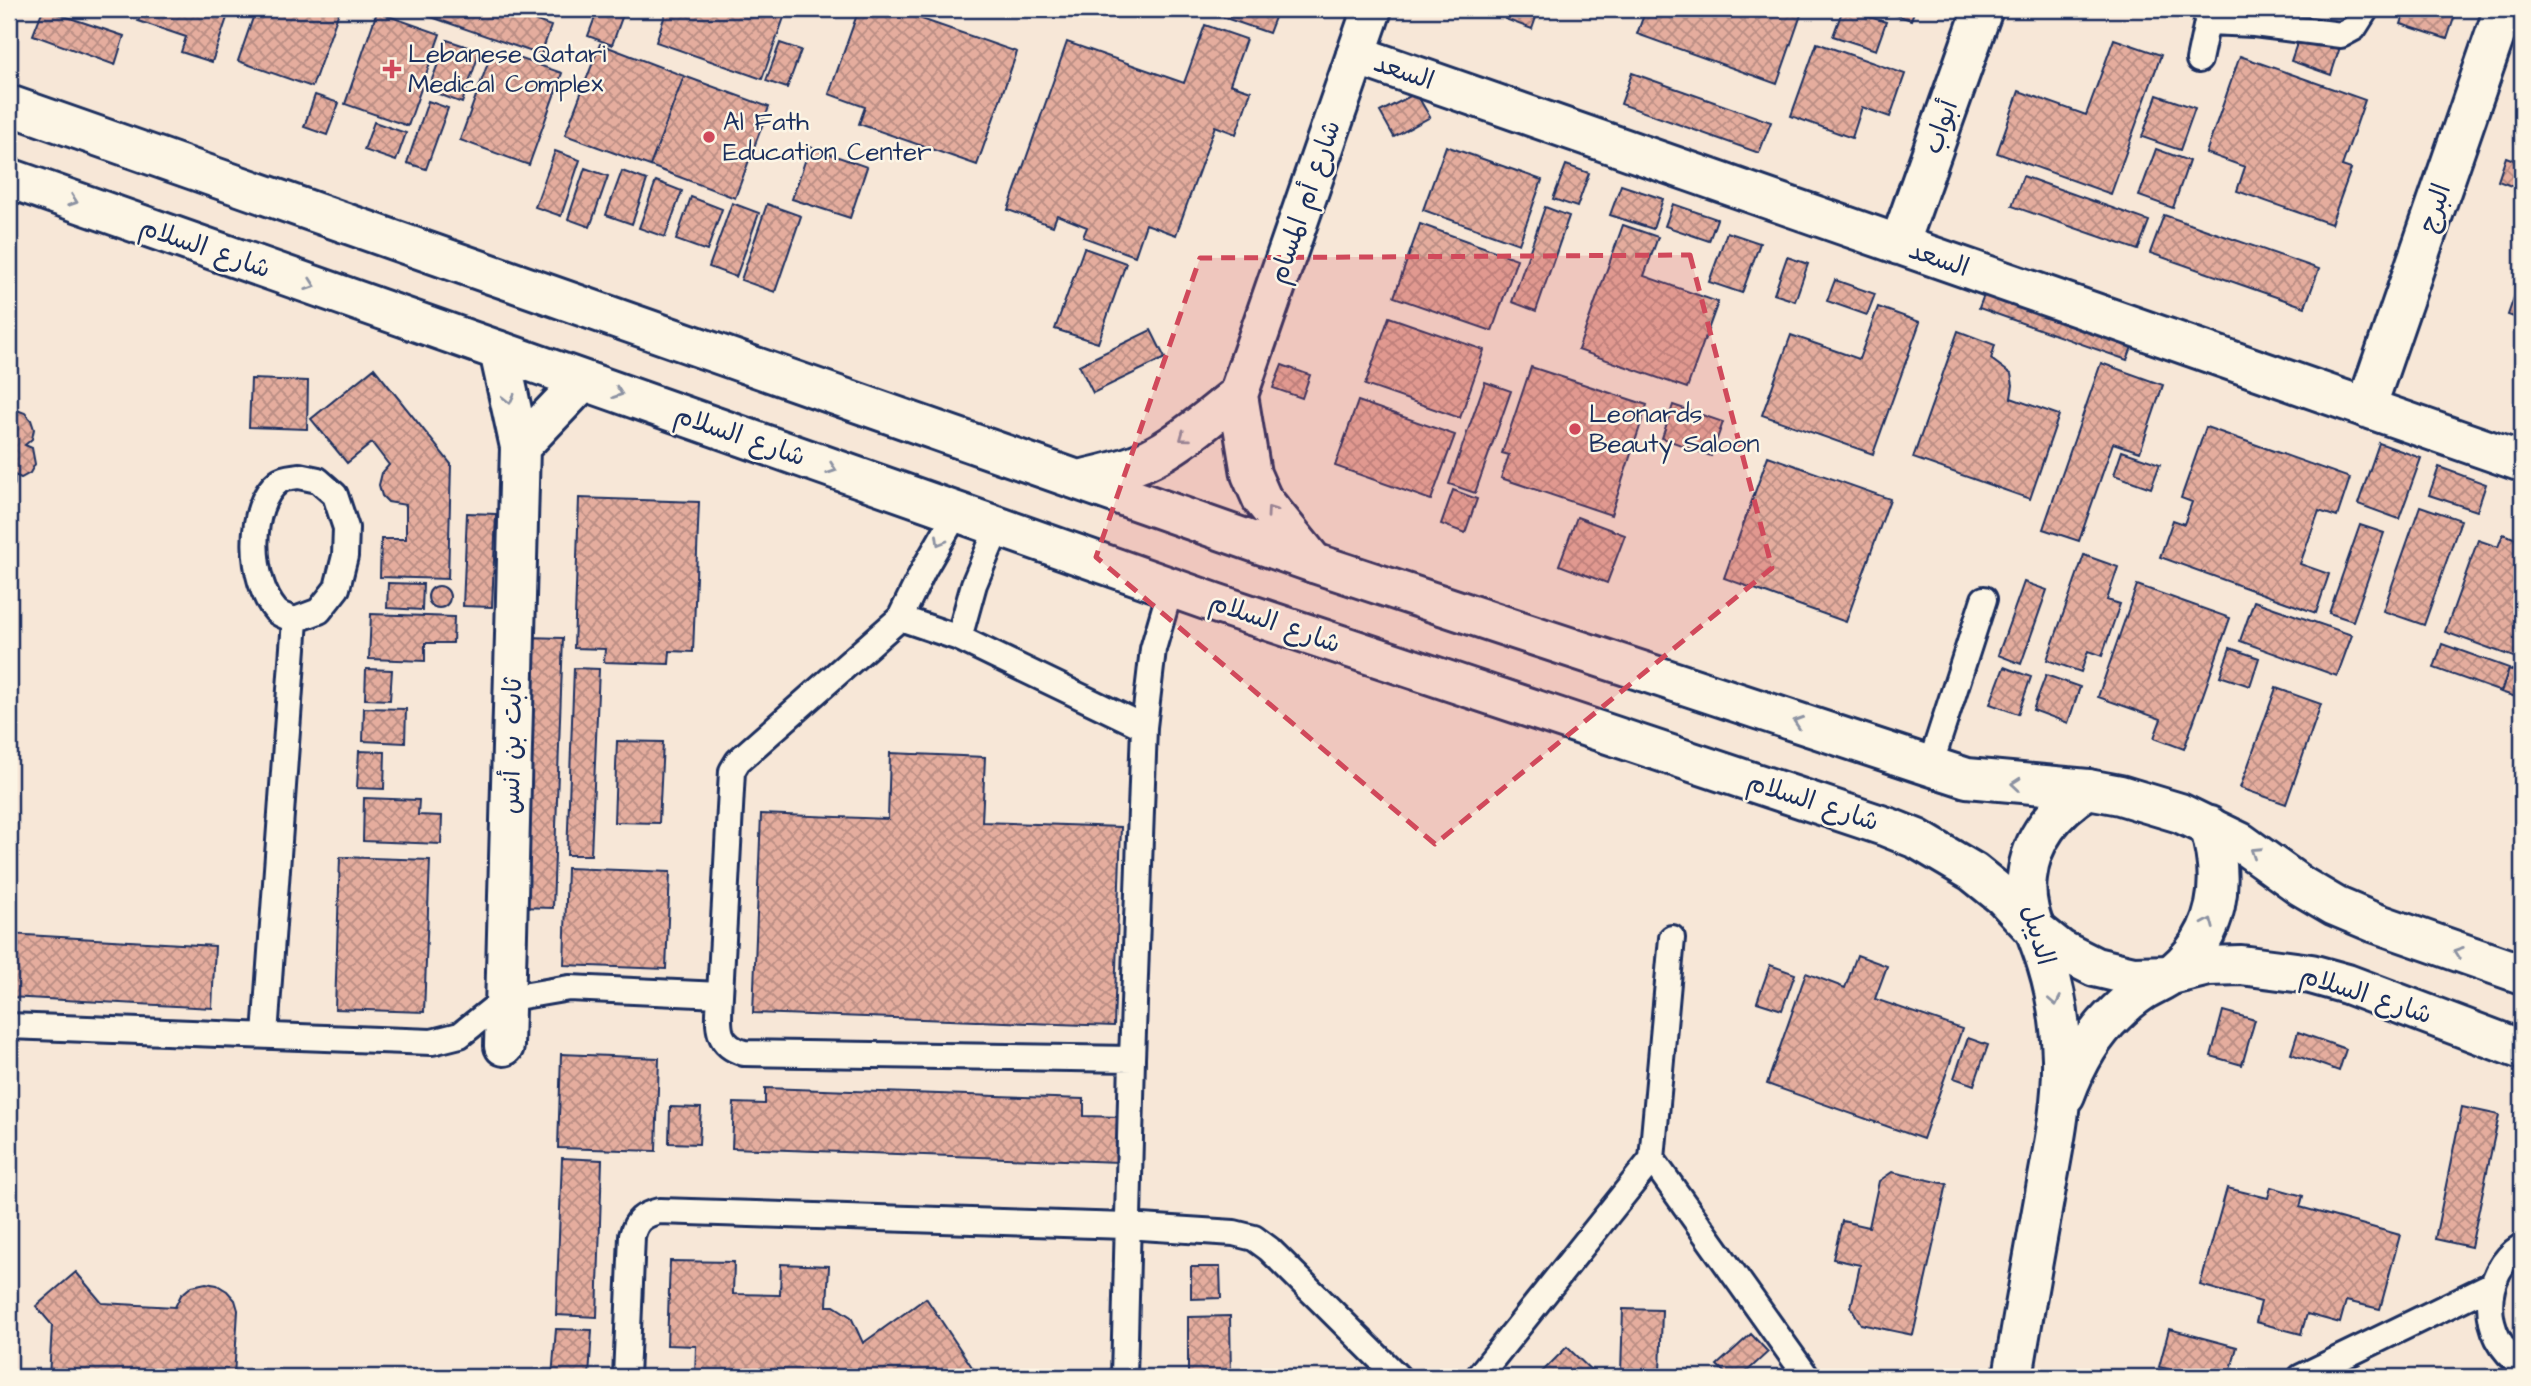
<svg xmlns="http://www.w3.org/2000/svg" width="2531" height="1386" viewBox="0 0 2531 1386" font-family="'Architects Daughter','Playpen Sans Arabic',sans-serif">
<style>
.building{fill:url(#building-cross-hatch);stroke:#1b2f5e;stroke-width:2}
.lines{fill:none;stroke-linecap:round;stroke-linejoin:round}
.service-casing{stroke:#1b2f5e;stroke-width:30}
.minor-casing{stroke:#1b2f5e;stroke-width:44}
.tertiary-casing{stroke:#1b2f5e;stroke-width:44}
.secondary-casing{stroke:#1b2f5e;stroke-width:44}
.service{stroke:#fcf5e5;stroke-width:24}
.minor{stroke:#fcf5e5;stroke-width:38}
.tertiary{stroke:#fcf5e5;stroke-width:38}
.secondary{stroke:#fcf5e5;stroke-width:38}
.oneway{stroke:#8c92a2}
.marked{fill:#d1495b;fill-opacity:0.2;stroke:#d1495b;stroke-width:5;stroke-dasharray:14 9;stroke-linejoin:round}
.poi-dot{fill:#d1495b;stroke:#fcf5e5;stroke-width:2.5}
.labels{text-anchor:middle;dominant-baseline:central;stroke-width:5;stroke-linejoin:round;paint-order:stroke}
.poi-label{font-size:26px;fill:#1b2f5e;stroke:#fcf5e5;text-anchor:start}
.street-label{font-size:26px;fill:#1b2f5e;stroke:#fcf5e5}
</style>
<defs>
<pattern id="building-cross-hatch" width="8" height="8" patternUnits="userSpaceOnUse" patternTransform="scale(1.75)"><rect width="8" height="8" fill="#e5ad9e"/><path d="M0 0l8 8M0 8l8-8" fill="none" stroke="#b98d84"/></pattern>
</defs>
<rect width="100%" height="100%" fill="#f7e7d7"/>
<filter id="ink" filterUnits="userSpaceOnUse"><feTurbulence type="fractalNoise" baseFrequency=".0143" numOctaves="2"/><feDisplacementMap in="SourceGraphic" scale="14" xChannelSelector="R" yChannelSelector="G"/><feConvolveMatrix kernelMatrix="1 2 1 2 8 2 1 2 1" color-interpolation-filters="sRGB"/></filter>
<g filter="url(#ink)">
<!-- building -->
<path class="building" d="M 43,9 L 124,36 L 115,65 L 33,35 Z
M 143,9 L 230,9 L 212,62 L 181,52 L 186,37 L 138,21 Z
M 256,9 L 340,9 L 312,87 L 238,61 Z
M 408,9 L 503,9 L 551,26 L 541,55 Z
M 598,9 L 625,9 L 612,45 L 588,36 Z
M 667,9 L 787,9 L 762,79 L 656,42 Z
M 859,9 L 893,9 L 1017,52 L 977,165 L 859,124 L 865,107 L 829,94 Z
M 1212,9 L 1269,9 L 1277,12 L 1269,33 L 1211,13 Z
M 1509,9 L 1539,9 L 1532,29 L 1505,19 Z
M 1646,9 L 1803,9 L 1777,84 L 1637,34 Z
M 1843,9 L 1886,22 L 1876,50 L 1833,36 Z
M 1879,9 L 1915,9 L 1911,20 Z
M 2406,9 L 2457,9 L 2447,39 L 2401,24 Z
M 377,12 L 440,34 L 408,126 L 345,104 Z
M 1205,25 L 1246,39 L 1230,84 L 1251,91 L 1236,134 L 1215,126 L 1176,235 L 1146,224 L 1135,256 L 1083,237 L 1087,227 L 1057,215 L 1053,226 L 1008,210 L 1067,42 L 1184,83 Z
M 2301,32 L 2340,47 L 2331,75 L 2291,61 Z
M 2114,39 L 2161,55 L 2111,194 L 1997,153 L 2019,91 L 2086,115 Z
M 447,40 L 480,51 L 462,103 L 428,90 Z
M 780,43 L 801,50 L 787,88 L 766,81 Z
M 1817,43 L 1905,74 L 1890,117 L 1862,107 L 1852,138 L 1791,116 Z
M 600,44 L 684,76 L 650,166 L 565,135 Z
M 493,49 L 562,73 L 529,165 L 460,140 Z
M 2240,56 L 2365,100 L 2342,166 L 2351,169 L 2331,224 L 2237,191 L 2245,167 L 2206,153 Z
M 1632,73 L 1771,122 L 1759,153 L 1621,104 Z
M 684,76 L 769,107 L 735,198 L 650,166 Z
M 1416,93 L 1430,117 L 1394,137 L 1380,112 Z
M 315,95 L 339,103 L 327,135 L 304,127 Z
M 2157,95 L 2195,108 L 2180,150 L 2142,137 Z
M 428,101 L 448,108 L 426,169 L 407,163 Z
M 374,122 L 406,133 L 396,161 L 364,150 Z
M 1446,146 L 1542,180 L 1519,244 L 1423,210 Z
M 810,147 L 867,167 L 850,218 L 792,199 Z
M 2156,149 L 2189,161 L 2173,208 L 2139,196 Z
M 555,151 L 580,160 L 561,216 L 535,207 Z
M 2506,157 L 2522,163 L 2522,190 L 2498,181 Z
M 1566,165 L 1589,173 L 1577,207 L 1553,199 Z
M 585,168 L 608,176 L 590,227 L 568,219 Z
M 622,171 L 647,180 L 632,224 L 606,215 Z
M 2023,176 L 2149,221 L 2138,250 L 2012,206 Z
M 656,181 L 682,191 L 665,237 L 639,228 Z
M 1621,185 L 1663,199 L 1653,229 L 1610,215 Z
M 691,197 L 722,209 L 707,251 L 676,240 Z
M 732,203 L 759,213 L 736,277 L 709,267 Z
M 767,204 L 801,216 L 775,292 L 741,280 Z
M 1673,204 L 1717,219 L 1709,241 L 1665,226 Z
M 1545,207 L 1569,216 L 1536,311 L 1512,302 Z
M 2164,215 L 2319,269 L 2305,307 L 2150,253 Z
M 1420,224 L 1517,259 L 1492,331 L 1394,297 Z
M 1623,225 L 1658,237 L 1644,276 L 1718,302 L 1687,388 L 1578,350 Z
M 1727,232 L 1760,243 L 1742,293 L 1709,282 Z
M 1084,248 L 1126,263 L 1098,343 L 1055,329 Z
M 1787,257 L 1808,264 L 1795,301 L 1774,294 Z
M 2522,274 L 2522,330 L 2519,329 L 2522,320 L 2508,315 Z
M 1835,280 L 1875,294 L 1867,315 L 1827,301 Z
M 1987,287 L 2135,339 L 2127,360 L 1979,308 Z
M 1878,307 L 1920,322 L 1873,454 L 1762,415 L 1791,335 L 1859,359 Z
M 1389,317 L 1484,350 L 1460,418 L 1365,385 Z
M 1151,330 L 1165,358 L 1093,393 L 1079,365 Z
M 1958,331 L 1995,345 L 1991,359 L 2011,374 L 2013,385 L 2011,398 L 2059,415 L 2030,499 L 1913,458 Z
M 2101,363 L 2163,385 L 2140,452 L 2113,443 L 2079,541 L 2043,529 Z
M 1282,365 L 1310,375 L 1302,398 L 1273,388 Z
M 1531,367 L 1647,405 L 1611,515 L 1501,478 L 1509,455 L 1502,453 Z
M 374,368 L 451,464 L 448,579 L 380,577 L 381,539 L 406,539 L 406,505 L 388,502 L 382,496 L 379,485 L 382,473 L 389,465 L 372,443 L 347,463 L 311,419 Z
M 251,379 L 308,381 L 307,429 L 249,427 Z
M 1485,382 L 1511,391 L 1475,493 L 1449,484 Z
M 1358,401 L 1455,435 L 1431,500 L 1335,466 Z
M 1673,405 L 1723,422 L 1711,456 L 1662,438 Z
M 17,410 L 25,413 L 31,420 L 34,429 L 32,439 L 25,445 L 32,448 L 35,464 L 30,473 L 21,478 L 15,475 L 15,484 L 9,495 L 9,411 Z
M 2206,427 L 2350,478 L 2337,517 L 2319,511 L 2300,564 L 2329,574 L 2316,613 L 2160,557 L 2173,520 L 2184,524 L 2192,502 L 2181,498 Z
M 2379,443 L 2421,458 L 2399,519 L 2358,504 Z
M 2122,451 L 2160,464 L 2151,488 L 2114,475 Z
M 1768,456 L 1890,499 L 1846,622 L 1724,578 Z
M 2439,467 L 2486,484 L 2477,511 L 2429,495 Z
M 1453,490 L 1477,499 L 1465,533 L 1441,524 Z
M 579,498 L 699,502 L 693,652 L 670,651 L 669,664 L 604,662 L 605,649 L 574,648 Z
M 2420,506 L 2461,520 L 2424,625 L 2383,611 Z
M 467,513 L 496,514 L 492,607 L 463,606 Z
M 1577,517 L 1625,535 L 1607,583 L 1559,565 Z
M 2360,525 L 2384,533 L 2353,621 L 2329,613 Z
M 2503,534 L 2522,541 L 2522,660 L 2445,632 L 2478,540 L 2498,547 Z
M 2084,555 L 2118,567 L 2107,600 L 2120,604 L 2102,656 L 2088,651 L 2081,672 L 2047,660 Z
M 2024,582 L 2047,590 L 2021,664 L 1998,655 Z
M 388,583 L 423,584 L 422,610 L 387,608 Z
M 2137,585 L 2230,618 L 2184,749 L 2154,738 L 2161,719 L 2098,697 Z
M428 597a11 11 0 1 1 22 0a11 11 0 1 1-22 0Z
M 2254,601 L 2352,635 L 2337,676 L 2240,641 Z
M 371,614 L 454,617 L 453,643 L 425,643 L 425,661 L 369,659 Z
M 527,637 L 563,638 L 553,908 L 517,907 Z
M 2442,644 L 2509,668 L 2501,692 L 2434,668 Z
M 2230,648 L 2259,658 L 2250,686 L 2220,676 Z
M 2004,667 L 2031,677 L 2018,714 L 1990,704 Z
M 574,668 L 599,669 L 591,855 L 567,855 Z
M 366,669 L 392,670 L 390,700 L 365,699 Z
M 2509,669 L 2522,674 L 2522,699 L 2501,692 Z
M 2046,675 L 2080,687 L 2068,723 L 2033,710 Z
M 2276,688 L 2321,704 L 2286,804 L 2240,788 Z
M 364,708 L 406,709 L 405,743 L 363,741 Z
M 617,741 L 663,742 L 659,823 L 614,822 Z
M 359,751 L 385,752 L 384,789 L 357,788 Z
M 890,753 L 985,757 L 982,822 L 1121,827 L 1114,1026 L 753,1013 L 761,814 L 888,819 Z
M 364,798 L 419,800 L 418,815 L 442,816 L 441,844 L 363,841 Z
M 340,857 L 430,860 L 424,1012 L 335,1009 Z
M 567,868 L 670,872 L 666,969 L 564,965 Z
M 9,934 L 215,946 L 212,1008 L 9,997 Z
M 1857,955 L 1887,966 L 1875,999 L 1962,1029 L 1923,1139 L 1767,1084 L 1806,973 L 1845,988 Z
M 1770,965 L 1795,974 L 1782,1010 L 1757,1002 Z
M 2223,1011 L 2255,1020 L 2242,1065 L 2211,1056 Z
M 2298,1032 L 2346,1049 L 2339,1071 L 2291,1054 Z
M 1968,1038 L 1988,1045 L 1974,1085 L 1954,1078 Z
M 561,1054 L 659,1058 L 656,1151 L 558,1148 Z
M 765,1088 L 1084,1099 L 1084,1116 L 1121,1117 L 1119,1162 L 732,1148 L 734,1103 L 765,1104 Z
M 670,1107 L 701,1108 L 699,1144 L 669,1143 Z
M 2462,1107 L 2499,1115 L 2471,1247 L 2435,1239 Z
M 562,1158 L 602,1160 L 597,1317 L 556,1315 Z
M 1892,1172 L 1947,1184 L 1913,1335 L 1861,1324 L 1851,1307 L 1860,1265 L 1833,1259 L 1842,1221 L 1869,1227 L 1879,1181 Z
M 2271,1187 L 2303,1196 L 2300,1207 L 2400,1235 L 2380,1309 L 2346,1301 L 2340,1323 L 2307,1314 L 2301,1334 L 2256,1322 L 2261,1302 L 2200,1285 L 2227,1188 L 2268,1198 Z
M 670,1261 L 734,1262 L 733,1294 L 780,1295 L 781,1264 L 829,1266 L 827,1306 L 834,1306 L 851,1317 L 863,1343 L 926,1298 L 978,1376 L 695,1377 L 696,1346 L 667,1345 Z
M 1191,1267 L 1220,1267 L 1221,1298 L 1191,1299 Z
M 76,1272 L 102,1303 L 175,1307 L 181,1295 L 192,1286 L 206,1283 L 217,1285 L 227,1291 L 235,1300 L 238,1310 L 234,1377 L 49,1377 L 52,1325 L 36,1306 Z
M 1623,1309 L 1662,1310 L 1660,1374 L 1621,1373 Z
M 1230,1316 L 1231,1377 L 1188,1377 L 1188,1317 Z
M 556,1329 L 592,1330 L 589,1377 L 552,1377 Z
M 2169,1329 L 2237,1347 L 2229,1377 L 2197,1377 L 2159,1367 Z
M 1751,1334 L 1768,1352 L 1741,1377 L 1729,1377 L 1717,1365 Z
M 1567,1347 L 1598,1377 L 1537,1377 Z"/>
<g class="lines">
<!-- service casing -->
<g class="service-casing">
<path id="service" d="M 2207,22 L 2254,24 L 2341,35 L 2354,28 L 2366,9
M 2199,60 L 2207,22 L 2206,9
M 299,476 L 318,480 L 335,495 L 346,528 L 345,556 L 337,588 L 319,611 L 295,620 C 289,618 280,615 276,611 C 250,582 246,506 279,481 C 284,477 293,477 299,476 Z
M 900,618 L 959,638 L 1144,727 L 1132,1059 L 744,1053 C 713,1044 719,1022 720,995 L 732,771 L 738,761 Z
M 900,618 L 924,569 L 957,512
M 959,638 L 974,584 L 998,527
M 1144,727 L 1153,649 L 1171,587
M 1930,766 L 1984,599
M 9,1026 L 432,1042 L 460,1035 L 505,999 L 569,988 L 720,995
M 265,1035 L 295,620
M 1652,1159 L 1672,938
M 2522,1246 C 2480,1272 2479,1338 2522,1365
M 626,1377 L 632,1236 C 636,1220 643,1215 659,1211 L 1126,1226 L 1234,1233 L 1254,1238 L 1269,1249 L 1398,1377
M 1124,1377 L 1132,1059
M 1478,1377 L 1652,1159 L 1807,1377
M 2301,1377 L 2493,1284"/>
</g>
<!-- minor casing -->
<g class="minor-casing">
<path id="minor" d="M 1356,55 L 2522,462
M 1899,245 L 1983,9
M 499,351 L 520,447 L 504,1046
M 2366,408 L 2504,9
M 520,447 L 583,381
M 2065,1095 C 2076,1065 2091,1036 2116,1013 C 2123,1006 2132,998 2141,992 C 2151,985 2164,981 2173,973 C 2220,934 2226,881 2209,826
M 2013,1377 C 2023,1316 2034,1255 2045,1194 C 2053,1149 2063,1104 2062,1058 C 2061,1027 2056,993 2047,964 C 2038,934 2023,910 2027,877 C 2031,838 2056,809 2088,789"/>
</g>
<!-- tertiary casing -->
<g class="tertiary-casing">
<path id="tertiary" d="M 1080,480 C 1107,473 1134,468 1158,454 C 1187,438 1212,415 1238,395
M 1314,563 L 1262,499 L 1251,474 L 1238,395 L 1372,9"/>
</g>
<!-- secondary casing -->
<g class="secondary-casing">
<path id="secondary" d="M 9,105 L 1314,563 L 1930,766 L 1967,778 L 2088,789 L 2120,795 L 2180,813 L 2240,842 L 2301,886 L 2335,906 L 2373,922 L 2522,974
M 9,178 L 1215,603 L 1887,827 L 1917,839 L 1973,872 L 2004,897 L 2031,926 L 2061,950 L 2095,967 L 2133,976 L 2171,975 L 2208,966 L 2241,965 L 2311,974 L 2347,984 L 2522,1050"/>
</g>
<!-- service -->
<use href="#service" class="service"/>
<!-- minor -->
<use href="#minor" class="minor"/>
<!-- tertiary -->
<use href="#tertiary" class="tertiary"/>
<!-- secondary -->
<use href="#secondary" class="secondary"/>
</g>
<!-- one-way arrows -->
<defs><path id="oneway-chevron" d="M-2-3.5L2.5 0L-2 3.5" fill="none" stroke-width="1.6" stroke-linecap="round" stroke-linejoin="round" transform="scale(1.75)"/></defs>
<g class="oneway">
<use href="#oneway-chevron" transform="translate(73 201) rotate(19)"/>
<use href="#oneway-chevron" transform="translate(311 285) rotate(19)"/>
<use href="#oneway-chevron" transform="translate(618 393) rotate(19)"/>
<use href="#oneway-chevron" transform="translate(509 399) rotate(77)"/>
<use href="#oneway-chevron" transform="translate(1184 437) rotate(144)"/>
<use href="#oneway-chevron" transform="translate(832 469) rotate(19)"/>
<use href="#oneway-chevron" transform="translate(1271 511) rotate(-125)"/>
<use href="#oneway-chevron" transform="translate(940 541) rotate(120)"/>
<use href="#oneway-chevron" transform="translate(1798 722) rotate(-162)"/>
<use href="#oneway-chevron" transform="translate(2016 784) rotate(-175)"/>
<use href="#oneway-chevron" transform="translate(2255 852) rotate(-147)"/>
<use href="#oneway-chevron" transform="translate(2209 923) rotate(-67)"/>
<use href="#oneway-chevron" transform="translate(2458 952) rotate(-161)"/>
<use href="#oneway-chevron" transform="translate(2055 1001) rotate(79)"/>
</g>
</g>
<!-- marked area -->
<path class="marked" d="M 1690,255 L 1772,568 L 1435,844 L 1096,557 L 1200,258 Z"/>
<!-- markers -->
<g class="poi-dot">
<path d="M388.5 58.5h7v7h7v7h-7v7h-7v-7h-7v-7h7z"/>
<circle cx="709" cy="137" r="7"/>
<circle cx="1575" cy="429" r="7"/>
</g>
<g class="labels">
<!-- poi labels -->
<g class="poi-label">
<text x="408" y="54">Lebanese Qatari<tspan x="408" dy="30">Medical Complex</tspan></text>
<text x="723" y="122">Al Fath<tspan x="723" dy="30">Education Center</tspan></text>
<text x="1589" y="414">Leonards<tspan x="1589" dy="30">Beauty Saloon</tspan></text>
</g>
<!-- street labels -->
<g class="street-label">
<text transform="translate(1404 72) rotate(19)">السعد</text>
<text transform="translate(1941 127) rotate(-71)">أبواب</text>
<text transform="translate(1305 202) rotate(-71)">شارع أم المسام</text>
<text transform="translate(2435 208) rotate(-71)">البرج</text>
<text transform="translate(205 248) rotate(19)">شارع السلام</text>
<text transform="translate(1939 259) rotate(19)">السعد</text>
<text transform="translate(740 436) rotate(19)">شارع السلام</text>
<text transform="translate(1275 623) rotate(19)">شارع السلام</text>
<text transform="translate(512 746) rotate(-89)">ثابت بن أنس</text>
<text transform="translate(1813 802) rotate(18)">شارع السلام</text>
<text transform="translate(2038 935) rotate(74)">الديبل</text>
<text transform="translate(2366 995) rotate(18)">شارع السلام</text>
</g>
</g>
<!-- margin -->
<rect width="2531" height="1386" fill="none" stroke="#fcf5e5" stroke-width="35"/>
<rect x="18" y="18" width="2496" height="1351" fill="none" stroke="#1b2f5e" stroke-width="2.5" filter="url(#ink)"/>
</svg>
